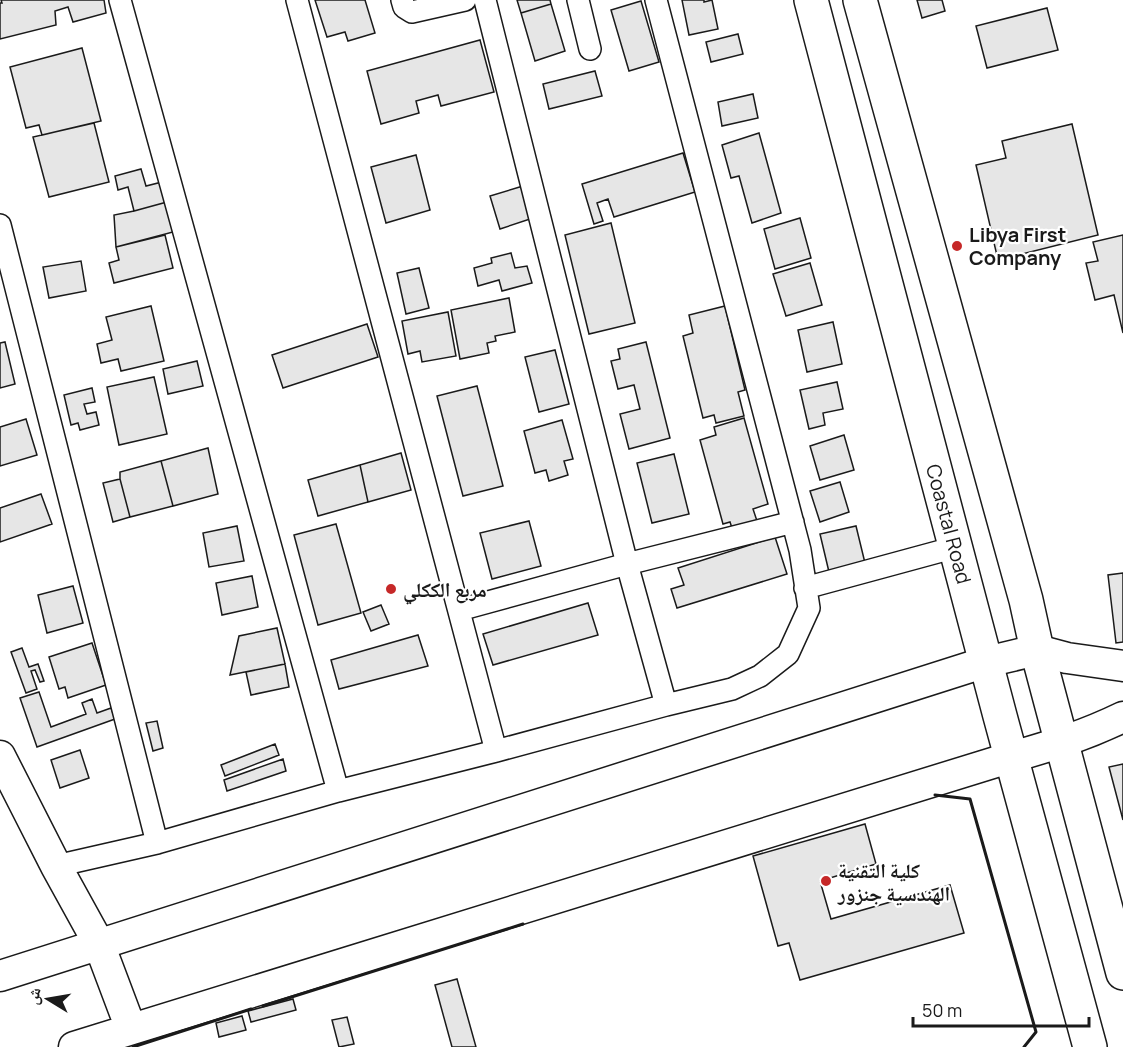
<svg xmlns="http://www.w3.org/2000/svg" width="1123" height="1047" viewBox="0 0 1123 1047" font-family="Manrope,'Noto Naskh Arabic',sans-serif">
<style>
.building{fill:#e6e6e6;stroke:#1a1a1a;stroke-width:1.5}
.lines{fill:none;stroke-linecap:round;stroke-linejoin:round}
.street-casing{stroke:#1a1a1a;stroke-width:24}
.secondary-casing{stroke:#1a1a1a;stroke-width:33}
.highway-casing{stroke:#1a1a1a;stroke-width:36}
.street{stroke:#fff;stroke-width:21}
.secondary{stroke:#fff;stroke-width:30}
.highway{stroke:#fff;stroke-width:33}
.wall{stroke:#1a1a1a;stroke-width:3}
.poi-dot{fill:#c62828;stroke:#fff;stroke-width:2}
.labels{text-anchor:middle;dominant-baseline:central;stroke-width:4.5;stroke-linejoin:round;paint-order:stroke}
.poi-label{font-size:20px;font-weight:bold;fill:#1a1a1a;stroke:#fff;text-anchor:start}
.street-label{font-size:20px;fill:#1a1a1a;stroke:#fff}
</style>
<rect width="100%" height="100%" fill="#fff"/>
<!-- building -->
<path class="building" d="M 1,0 L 104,0 L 106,13 L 73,22 L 68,7 L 55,11 L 56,25 L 0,39 L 0,3 L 2,3 Z
M 315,0 L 365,0 L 375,33 L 348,41 L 345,32 L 327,37 Z
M 517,0 L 550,0 L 551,4 L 521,13 Z
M 682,0 L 704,0 L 704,2 L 712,0 L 718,29 L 689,35 Z
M 917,0 L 942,0 L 945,11 L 922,18 Z
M 641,1 L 659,62 L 629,71 L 611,10 Z
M 551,4 L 565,51 L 535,61 L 521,13 Z
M 1047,8 L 1058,50 L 987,68 L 976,26 Z
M 738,34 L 743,54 L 711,62 L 706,42 Z
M 480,40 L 494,92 L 441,106 L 438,95 L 416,101 L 419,113 L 381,124 L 367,71 Z
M 82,48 L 101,121 L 42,135 L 39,125 L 26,128 L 10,67 Z
M 595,71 L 602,96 L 549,109 L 543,84 Z
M 753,94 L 758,118 L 722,126 L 718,102 Z
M 94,123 L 109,182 L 49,197 L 33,137 Z
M 1072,124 L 1098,235 L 998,260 L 976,165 L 1006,158 L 1002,141 Z
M 759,133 L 781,213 L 752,223 L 739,176 L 731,178 L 722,145 Z
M 683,153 L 695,192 L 614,217 L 608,199 L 597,203 L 603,221 L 594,224 L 582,184 Z
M 416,155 L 430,210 L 386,223 L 371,167 Z
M 141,169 L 146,186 L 162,182 L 167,202 L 134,211 L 128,187 L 118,190 L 115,176 Z
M 523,186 L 533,218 L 500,229 L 490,196 Z
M 167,202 L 173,232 L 116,247 L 114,215 L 134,211 Z
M 800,218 L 811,258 L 775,269 L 764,229 Z
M 611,223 L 635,323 L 589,334 L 565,235 Z
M 165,235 L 173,268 L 114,283 L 109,263 L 119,260 L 116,247 Z
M 1123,235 L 1123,333 L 1114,295 L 1095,300 L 1086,263 L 1098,261 L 1093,242 Z
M 511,253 L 515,268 L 527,266 L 532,283 L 502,291 L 499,280 L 478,286 L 474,268 L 492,263 L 491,258 Z
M 81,261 L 86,291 L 49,298 L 43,267 Z
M 810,263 L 822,305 L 786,316 L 773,274 Z
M 419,268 L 429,308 L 406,314 L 397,273 Z
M 509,298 L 515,332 L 495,336 L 496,341 L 487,343 L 489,353 L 460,359 L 451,310 Z
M 151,306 L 164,361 L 121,371 L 118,359 L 101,363 L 97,344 L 112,340 L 106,317 Z
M 725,306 L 745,390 L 738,392 L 744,416 L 716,423 L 714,415 L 703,418 L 683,336 L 693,333 L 689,315 Z
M 448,312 L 456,356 L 422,362 L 420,351 L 408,354 L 402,321 Z
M 833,322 L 842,364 L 807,372 L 798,330 Z
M 367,324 L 378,357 L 283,388 L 272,355 Z
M 5,342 L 15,384 L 0,388 L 0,343 Z
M 646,342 L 670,438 L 629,449 L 620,414 L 640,409 L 634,385 L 618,389 L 611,361 L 620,359 L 618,349 Z
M 555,350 L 569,404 L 539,412 L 525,357 Z
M 197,361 L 203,386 L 168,394 L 163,369 Z
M 154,377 L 167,434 L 119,445 L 107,387 Z
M 837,382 L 843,409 L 823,413 L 825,425 L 809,429 L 800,390 Z
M 477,386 L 503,486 L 463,496 L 437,396 Z
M 92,388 L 95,402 L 84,404 L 87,414 L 96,412 L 99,425 L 80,430 L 78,423 L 71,425 L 64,395 Z
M 744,418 L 768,504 L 753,509 L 757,521 L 732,528 L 730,522 L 723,524 L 700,440 L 716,435 L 714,427 Z
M 26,419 L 37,455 L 0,466 L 0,427 Z
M 562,420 L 573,459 L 564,461 L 568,475 L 549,481 L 546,470 L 535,473 L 524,431 Z
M 844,435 L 854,470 L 820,480 L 810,446 Z
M 208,448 L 218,494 L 173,506 L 161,461 Z
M 401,453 L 411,490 L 368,502 L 360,465 Z
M 674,454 L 689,514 L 652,523 L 637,463 Z
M 161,461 L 173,506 L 130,517 L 120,479 L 120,472 Z
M 360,465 L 368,502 L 318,516 L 308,480 Z
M 120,479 L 130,517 L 113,522 L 103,483 Z
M 840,482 L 849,512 L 820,522 L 810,491 Z
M 41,494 L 52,524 L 0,542 L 0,508 Z
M 529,521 L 541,566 L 492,579 L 480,533 Z
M 336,524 L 361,613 L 318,625 L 294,535 Z
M 237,526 L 244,561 L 209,567 L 203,533 Z
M 856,526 L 865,563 L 829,572 L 820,534 Z
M 775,537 L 787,574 L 677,608 L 671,589 L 684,585 L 678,568 Z
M 1123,573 L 1123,642 L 1116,643 L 1108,575 Z
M 252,576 L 258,607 L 222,615 L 216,583 Z
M 73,586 L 83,623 L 47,633 L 38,595 Z
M 588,603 L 598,635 L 493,665 L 483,634 Z
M 381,605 L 389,624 L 371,631 L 363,612 Z
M 277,628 L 285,664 L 230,675 L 239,636 Z
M 418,635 L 428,666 L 339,689 L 331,660 Z
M 92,643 L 106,685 L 68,698 L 65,687 L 59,689 L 49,657 Z
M 22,648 L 29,667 L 38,664 L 44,681 L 40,682 L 35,670 L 31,671 L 37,689 L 26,693 L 11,652 Z
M 285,664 L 289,687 L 251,695 L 246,672 Z
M 39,692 L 51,727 L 86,714 L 82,703 L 92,699 L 97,713 L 111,708 L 115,719 L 37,747 L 20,698 Z
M 157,721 L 163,748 L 153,751 L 146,723 Z
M 275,744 L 279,755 L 225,776 L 221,765 Z
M 80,750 L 89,778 L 60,788 L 51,760 Z
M 283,759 L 286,771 L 227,791 L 224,780 Z
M 1123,764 L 1123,820 L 1109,767 Z
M 865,824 L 876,864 L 820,881 L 831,919 L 950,885 L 964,933 L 800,980 L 789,943 L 778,946 L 753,856 Z
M 457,979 L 476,1047 L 452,1047 L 435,985 Z
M 293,999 L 296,1010 L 251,1022 L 248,1011 Z
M 242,1016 L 246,1030 L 219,1037 L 216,1023 Z
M 347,1017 L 354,1044 L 339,1047 L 332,1020 Z"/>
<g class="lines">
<!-- street casing -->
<g class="street-casing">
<path id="street" d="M 120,0 L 338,791
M 297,0 L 496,751
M 402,0 L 404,7 L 412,12 L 465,0
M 485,0 L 627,564 L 666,705
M 578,0 L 590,49
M 0,225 L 157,843
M 805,588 L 956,547
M 459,610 L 627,564 L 793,522
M 56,866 L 157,843 L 338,791 L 496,751 L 666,705 L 732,689 L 760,676 L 788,654 L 809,608 L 800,550 L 656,0"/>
</g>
<!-- secondary casing -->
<g class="secondary-casing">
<path id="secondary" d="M 0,756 L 56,866 L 99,944 L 131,1029
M 0,976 L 986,662 L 1037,650 L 1067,658 L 1123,666
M 74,1047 L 1012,757 C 1051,746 1086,735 1123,717"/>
</g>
<!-- highway casing -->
<g class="highway-casing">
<path id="highway" d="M 811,0 L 1000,716 L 1090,1047
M 860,0 L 1026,600 L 1037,650 L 1123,973"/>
</g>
<!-- street -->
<use href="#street" class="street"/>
<!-- secondary -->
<use href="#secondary" class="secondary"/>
<!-- highway -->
<use href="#highway" class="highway"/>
<!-- wall -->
<path class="wall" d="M 935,795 L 970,799 L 1036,1032 L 1024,1047
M 263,1006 L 523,924
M 133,1047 L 251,1009"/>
</g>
<!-- markers -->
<g class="poi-dot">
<circle cx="957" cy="246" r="6"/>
<circle cx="391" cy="589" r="6"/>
<circle cx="826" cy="881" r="6"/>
</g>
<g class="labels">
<!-- poi labels -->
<g class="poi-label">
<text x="969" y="234">Libya First<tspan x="969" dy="23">Company</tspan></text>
<text x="403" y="589">مربع الككلي</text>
<text x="838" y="870">كلية التقنية<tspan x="838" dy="23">الهندسية جنزور</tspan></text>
</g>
<!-- street labels -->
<g class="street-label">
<text transform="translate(949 524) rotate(75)">Coastal Road</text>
</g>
</g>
<!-- north arrow -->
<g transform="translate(48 999) rotate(281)" stroke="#ffffff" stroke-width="4.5" paint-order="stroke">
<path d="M0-4.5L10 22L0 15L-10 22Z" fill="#1a1a1a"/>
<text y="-9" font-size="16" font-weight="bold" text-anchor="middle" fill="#1a1a1a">ش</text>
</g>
<!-- scale -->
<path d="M913 1017v9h176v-9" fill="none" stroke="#1a1a1a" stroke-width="3"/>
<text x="922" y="1017" font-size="18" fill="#1a1a1a" stroke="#ffffff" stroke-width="4.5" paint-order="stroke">50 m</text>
</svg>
